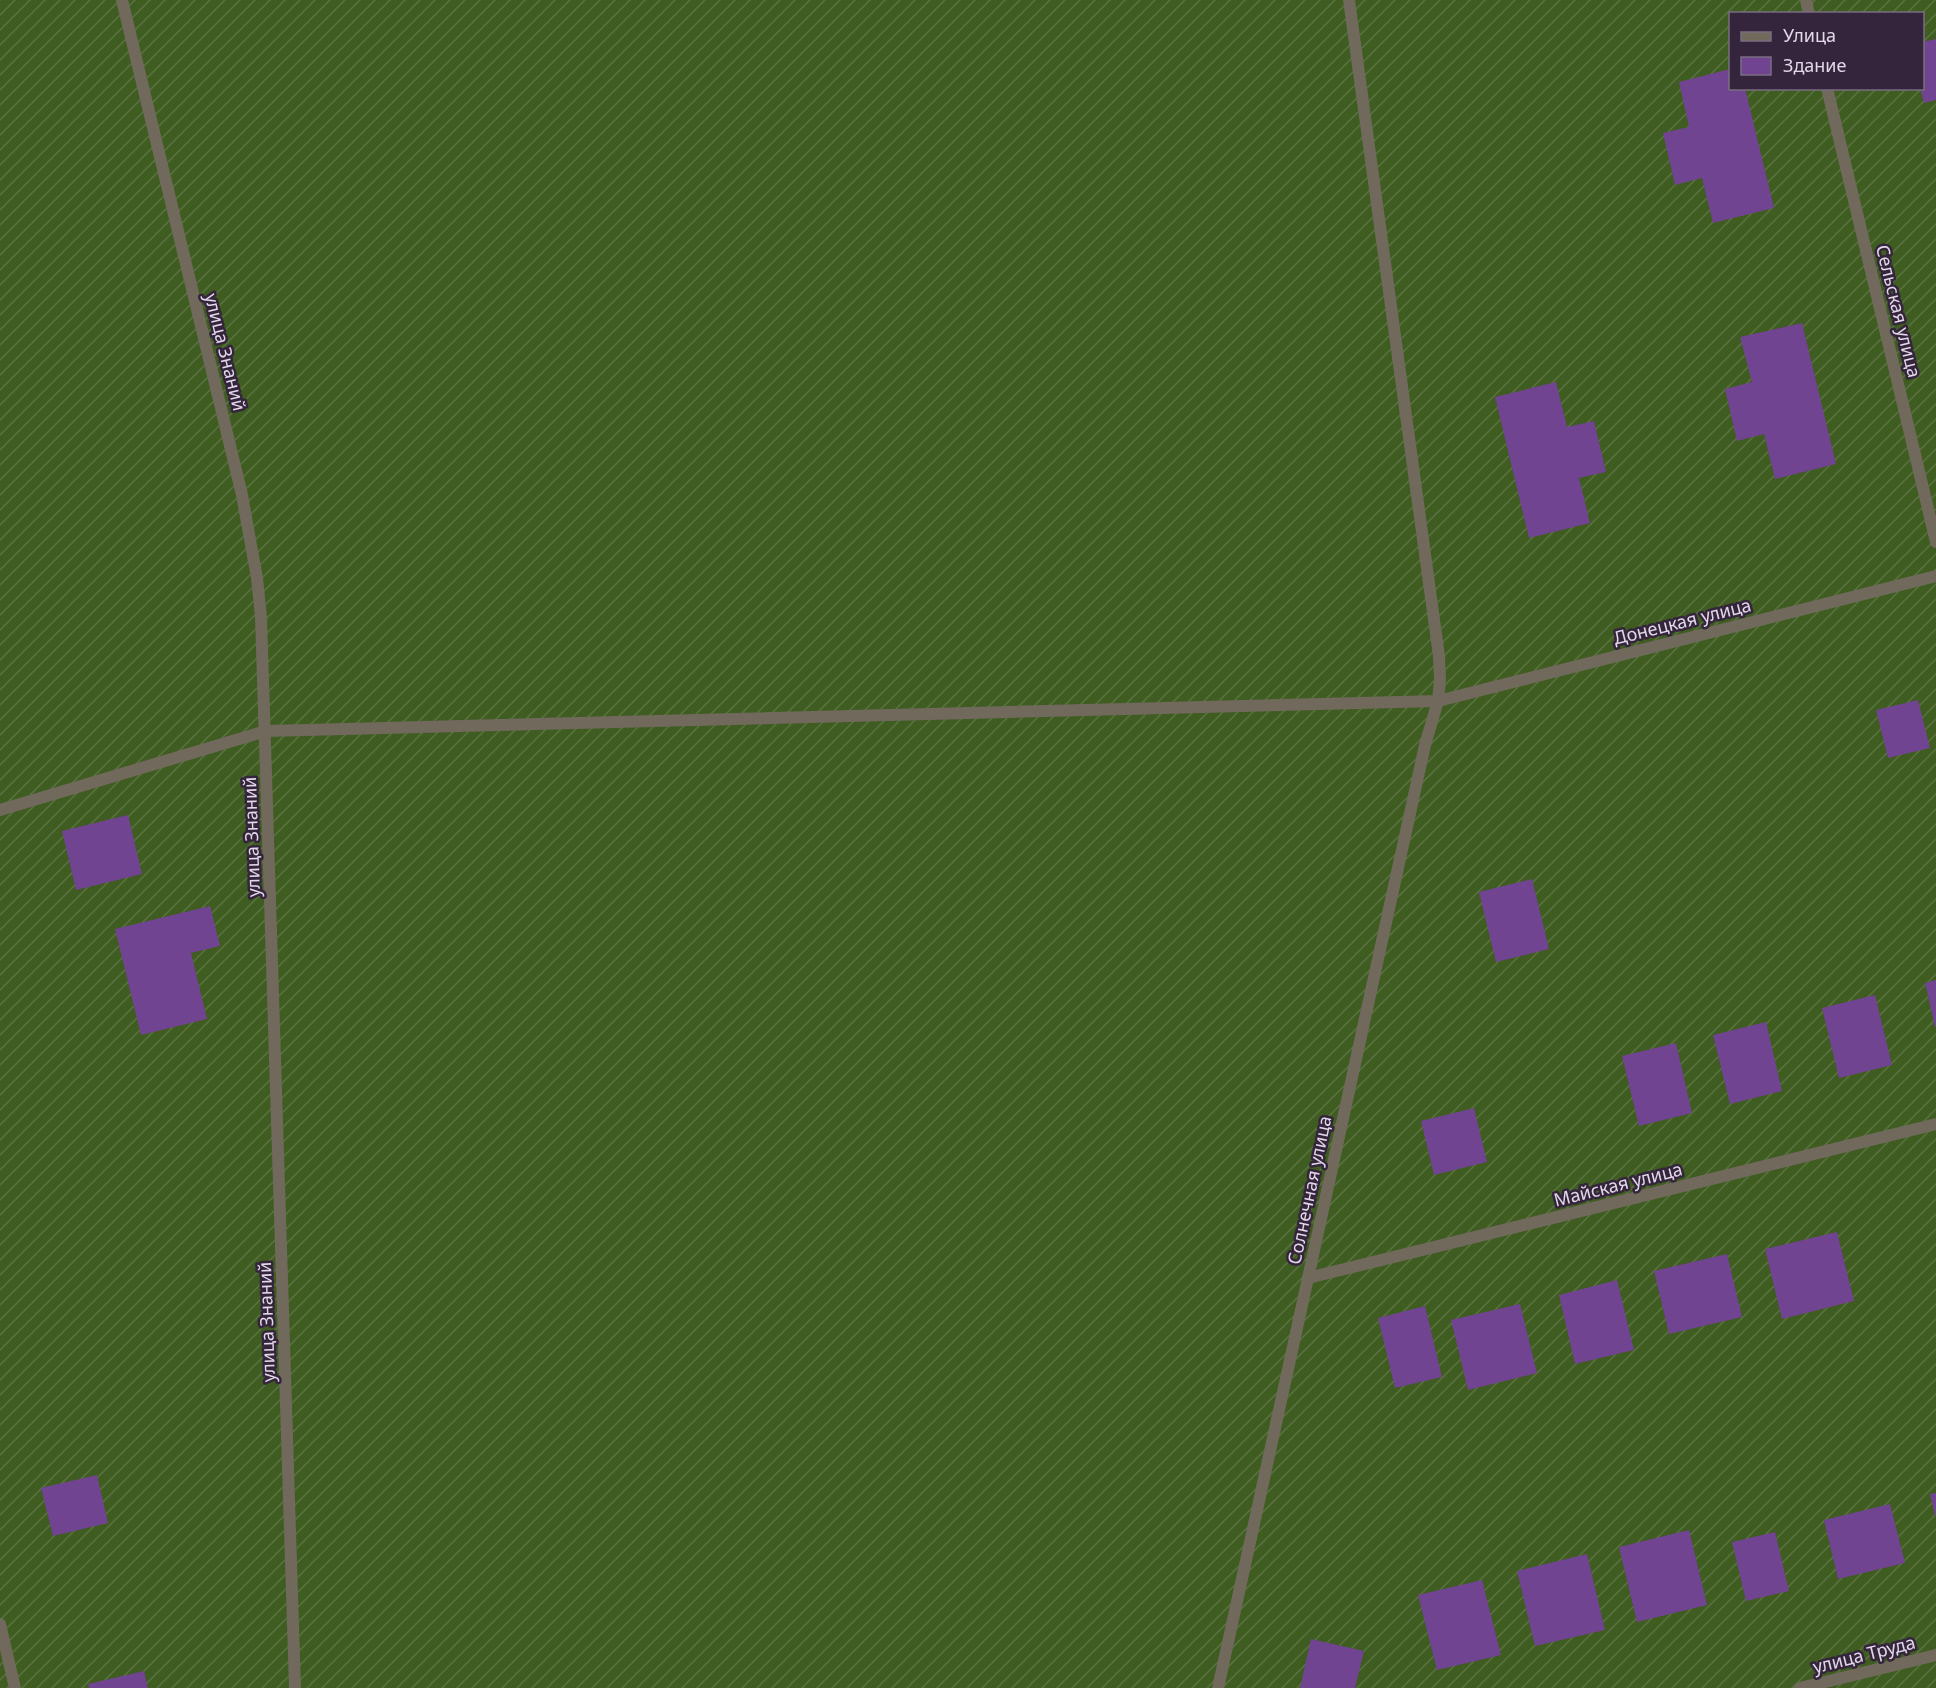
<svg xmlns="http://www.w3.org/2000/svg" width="1936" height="1688" viewBox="0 0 1936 1688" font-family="'Noto Sans',sans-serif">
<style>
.garden{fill:url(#garden-furrows);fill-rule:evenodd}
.building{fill:#714491}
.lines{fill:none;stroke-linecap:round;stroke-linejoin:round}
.service{stroke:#70695c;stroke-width:12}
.minor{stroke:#70695c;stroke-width:12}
.labels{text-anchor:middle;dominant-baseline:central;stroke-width:5;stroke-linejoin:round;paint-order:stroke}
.street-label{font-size:18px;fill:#e2d8e8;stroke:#34253d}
</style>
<defs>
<pattern id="garden-furrows" width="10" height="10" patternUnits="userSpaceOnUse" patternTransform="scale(1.5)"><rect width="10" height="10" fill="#3f5c21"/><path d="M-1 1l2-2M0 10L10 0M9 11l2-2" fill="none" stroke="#5a7341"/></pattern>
</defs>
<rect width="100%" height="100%" fill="#34253d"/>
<!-- garden -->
<path class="garden" d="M 0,0 L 1936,0 L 1936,1688 L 0,1688 ZM 1730,14 L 1922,14 L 1922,88 L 1730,88 Z"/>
<!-- building -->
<path class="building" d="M 1936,39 L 1936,100 L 1924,103 L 1920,88 L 1922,88 L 1922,42 Z
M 1730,69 L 1730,88 L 1745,88 L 1774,208 L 1713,223 L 1702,178 L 1675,185 L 1663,133 L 1689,127 L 1679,82 Z
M 1802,323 L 1836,464 L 1775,479 L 1764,434 L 1737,441 L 1725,389 L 1752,382 L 1740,337 Z
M 1556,382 L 1567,427 L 1594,421 L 1606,472 L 1579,478 L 1590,523 L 1529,538 L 1495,397 Z
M 1918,700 L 1930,748 L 1888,758 L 1876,710 Z
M 128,815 L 142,874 L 76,890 L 62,831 Z
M 1532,879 L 1549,949 L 1496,962 L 1479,892 Z
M 210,906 L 220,946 L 191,953 L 207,1019 L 141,1035 L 115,929 Z
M 1936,980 L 1936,1027 L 1935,1027 L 1925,983 Z
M 1875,995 L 1892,1065 L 1839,1078 L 1822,1008 Z
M 1766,1022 L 1782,1091 L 1730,1104 L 1713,1035 Z
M 1676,1043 L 1692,1113 L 1639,1126 L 1622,1056 Z
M 1474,1108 L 1487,1162 L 1434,1175 L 1421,1121 Z
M 1837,1232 L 1854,1301 L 1782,1319 L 1765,1249 Z
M 1727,1254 L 1742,1317 L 1669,1334 L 1654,1271 Z
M 1617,1280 L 1634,1350 L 1575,1364 L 1559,1295 Z
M 1520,1304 L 1537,1373 L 1468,1390 L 1451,1320 Z
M 1425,1306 L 1442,1377 L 1395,1388 L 1378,1318 Z
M 97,1475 L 108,1523 L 53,1536 L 41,1488 Z
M 1936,1493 L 1936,1516 L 1935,1516 L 1930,1494 Z
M 1890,1504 L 1905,1563 L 1838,1579 L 1824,1520 Z
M 1689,1530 L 1707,1605 L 1637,1622 L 1619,1547 Z
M 1775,1532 L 1789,1591 L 1746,1601 L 1732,1542 Z
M 1587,1554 L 1605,1630 L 1535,1646 L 1517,1571 Z
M 1482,1580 L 1501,1655 L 1437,1670 L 1418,1595 Z
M 1311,1639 L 1364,1651 L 1355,1688 L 1300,1688 Z
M 144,1671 L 148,1688 L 89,1688 L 88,1684 Z"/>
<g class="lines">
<!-- service -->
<path class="service" d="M 1349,0 L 1439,656 L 1440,679 L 1438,701
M 0,810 L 266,731 L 1438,701 L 1936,576
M 1308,1278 L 1936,1124"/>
<!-- minor -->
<path class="minor" d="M 122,0 L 242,495 L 257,578 L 261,617 L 295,1688
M 1806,0 L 1809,14
M 1827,88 L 1936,542
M 0,1624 L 15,1688
M 1218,1688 L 1425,745 L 1438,701
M 1800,1688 L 1936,1655"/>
</g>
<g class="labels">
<!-- street labels -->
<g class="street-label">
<text transform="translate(1899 311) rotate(76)">Сельская улица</text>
<text transform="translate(226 352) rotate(76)">улица Знаний</text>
<text transform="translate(1682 621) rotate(-14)">Донецкая улица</text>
<text transform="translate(251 837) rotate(-92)">улица Знаний</text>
<text transform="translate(1618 1184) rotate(-14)">Майская улица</text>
<text transform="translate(1309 1190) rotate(-78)">Солнечная улица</text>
<text transform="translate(266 1322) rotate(-92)">улица Знаний</text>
<text transform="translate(1864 1654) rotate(-14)">улица Труда</text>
</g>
</g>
<!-- legend -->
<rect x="1729" y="12" width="195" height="78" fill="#34253d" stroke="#7a6d81" stroke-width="1.5"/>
<rect x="1741" y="32" width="30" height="9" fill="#70695c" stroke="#7a6d81" stroke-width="1.5"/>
<text x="1783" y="42" font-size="18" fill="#e2d8e8">Улица</text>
<rect x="1741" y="57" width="30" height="18" fill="#714491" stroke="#7a6d81" stroke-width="1.5"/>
<text x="1783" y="72" font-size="18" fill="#e2d8e8">Здание</text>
</svg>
